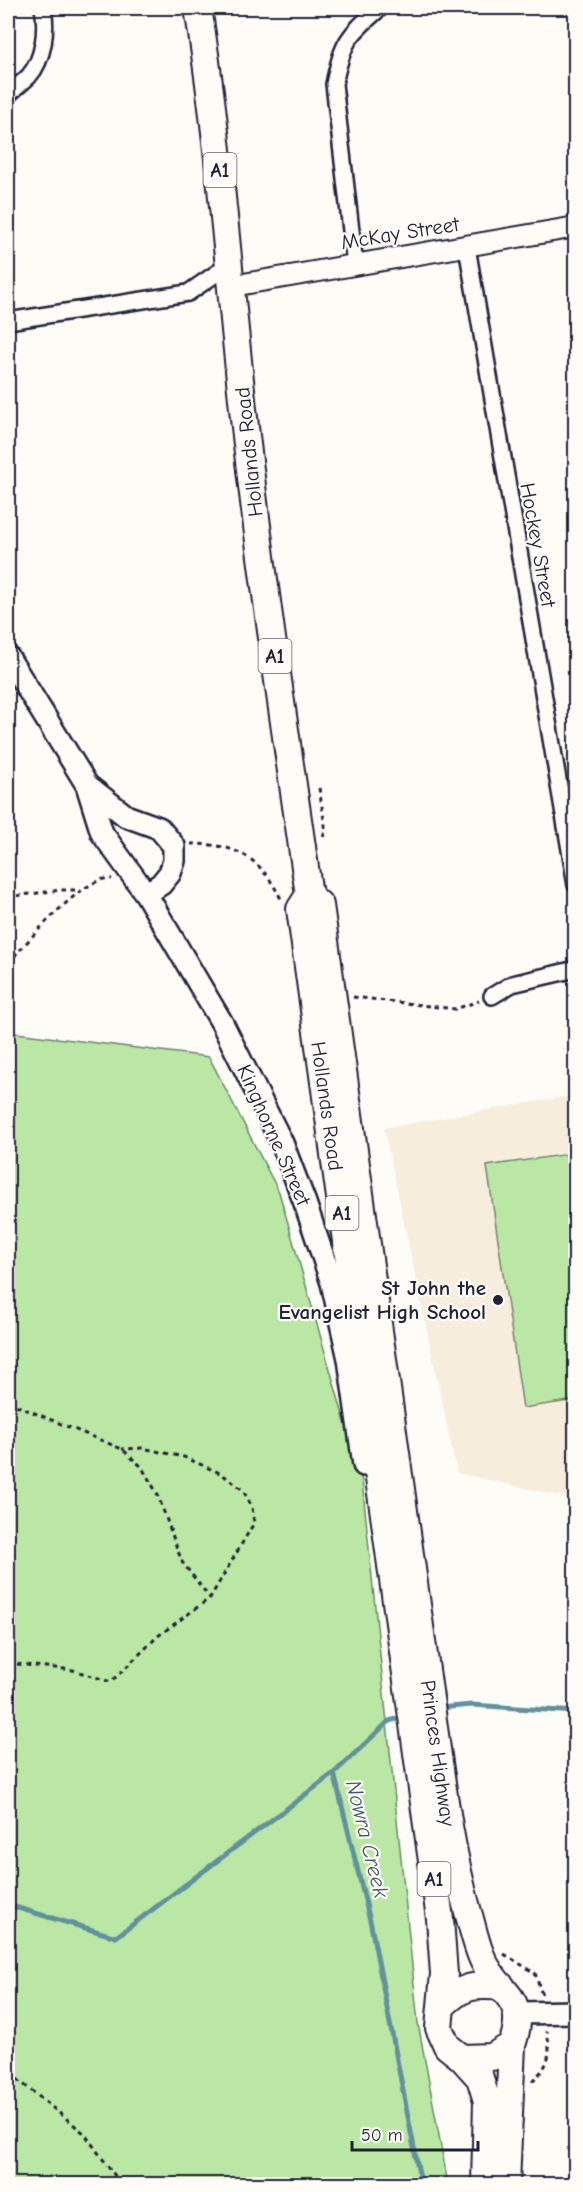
<svg xmlns="http://www.w3.org/2000/svg" width="583" height="2192" viewBox="0 0 583 2192" font-family="'Comic Neue',sans-serif">
<style>
.built{fill:#f7eddc}
.green{fill:#bbe7a4;stroke:#6e8470;stroke-width:1.5}
.lines{fill:none;stroke-linecap:round;stroke-linejoin:round}
.stream{stroke:#60919f;stroke-width:5}
.minor-casing{stroke:#22223b;stroke-width:20}
.tertiary-casing{stroke:#22223b;stroke-width:24}
.secondary-casing{stroke:#22223b;stroke-width:26}
.trunk-casing{stroke:#22223b;stroke-width:30}
.path{stroke:#22223b;stroke-width:3;stroke-dasharray:4.5 4.5;stroke-linecap:butt}
.minor{stroke:#fdfcf7;stroke-width:15}
.tertiary{stroke:#fdfcf7;stroke-width:20}
.secondary{stroke:#fdfcf7;stroke-width:21}
.trunk{stroke:#fdfcf7;stroke-width:26}
.poi-dot{fill:#22223b;stroke:#fdfcf7;stroke-width:2}
.labels{text-anchor:middle;dominant-baseline:central;stroke-width:4.5;stroke-linejoin:round;paint-order:stroke}
.shield{fill:#fdfcf7;stroke:#646373;stroke-width:1.5}
.shield-label{font-size:20px;font-weight:bold;fill:#22223b}
.street-label{font-size:21px;fill:#22223b;stroke:#fdfcf7}
.poi-label{font-size:21px;font-weight:bold;fill:#22223b;stroke:#fdfcf7;text-anchor:end}
.water-label{font-size:22px;font-style:italic;fill:#415a6d;stroke:#fdfcf7}
</style>
<rect width="100%" height="100%" fill="#fdfcf7"/>
<filter id="ink" filterUnits="userSpaceOnUse"><feTurbulence type="fractalNoise" baseFrequency=".0167" numOctaves="2"/><feDisplacementMap in="SourceGraphic" scale="12" xChannelSelector="R" yChannelSelector="G"/><feConvolveMatrix kernelMatrix="1 2 1 2 8 2 1 2 1" color-interpolation-filters="sRGB"/></filter>
<g filter="url(#ink)">
<!-- built -->
<path class="built" d="M 575,1095 L 575,1499 L 457,1473 L 384,1128 Z"/>
<!-- green -->
<path class="green" d="M 8,1032 L 209,1057 L 279,1192 L 362,1481 L 418,2023 L 448,2184 L 8,2184 Z
M 575,1153 L 575,1400 L 523,1408 L 487,1166 Z"/>
<g class="lines">
<!-- stream -->
<path class="stream" d="M 439,1708 L 472,1705 L 576,1712
M 334,1773 L 389,1721 L 404,1717
M 8,1905 L 116,1937 L 334,1773 L 371,1925 L 421,2184"/>
<!-- minor casing -->
<g class="minor-casing">
<path id="minor" d="M 8,95 C 14,89 22,83 29,76 C 44,59 47,29 43,8
M 467,247 L 576,885
M 355,265 L 334,84 C 343,42 347,36 380,8
M 8,321 L 188,293 L 230,264
M 492,996 L 512,984 L 576,969"/>
</g>
<!-- tertiary casing -->
<g class="tertiary-casing">
<path id="tertiary" d="M 232,286 L 576,227"/>
</g>
<!-- secondary casing -->
<g class="secondary-casing">
<path id="secondary" d="M 8,657 L 87,785 L 102,833 L 146,894 L 222,1023 L 282,1143 L 305,1203 L 332,1283 L 349,1359 L 364,1465
M 88,786 L 126,816 L 159,828 L 174,846 L 174,861 L 170,873 L 161,884 L 146,894
M 518,2013 L 576,2012"/>
</g>
<!-- trunk casing -->
<g class="trunk-casing">
<path id="trunk" d="M 198,8 C 220,144 229,281 244,418 C 262,578 286,736 309,895 L 300,909 L 440,1919 L 444,1974 L 439,2028 L 447,2046 L 462,2058 L 480,2078 L 487,2101 L 485,2184
M 309,895 L 320,905 L 437,1749 C 445,1804 453,1858 468,1912 C 473,1928 476,1945 483,1960 C 500,1997 529,1996 512,2045 L 506,2184
M 441,2007 C 461,1986 473,1984 502,1987
M 462,2058 L 492,2057 L 512,2045"/>
</g>
<!-- path -->
<path class="path" d="M 319,788 L 325,826 L 323,841
M 191,844 C 238,844 261,858 282,901
M 8,897 L 60,890 L 79,890
M 8,963 C 27,943 85,873 112,879
M 353,997 L 455,1009 L 479,1001
M 8,1402 L 122,1449 L 141,1466 L 157,1493 L 182,1562 L 210,1598
M 8,1663 L 73,1670 L 111,1682 L 158,1636 L 210,1598 L 254,1523 L 252,1507 L 243,1490 L 222,1474 L 184,1457 L 142,1448 L 122,1449
M 504,1954 L 535,1973 L 542,1995
M 17,2079 L 84,2133 L 118,2180 L 119,2184
M 532,2081 C 550,2065 551,2054 547,2031"/>
<!-- minor -->
<use href="#minor" class="minor"/>
<!-- tertiary -->
<use href="#tertiary" class="tertiary"/>
<!-- secondary -->
<use href="#secondary" class="secondary"/>
<!-- trunk -->
<use href="#trunk" class="trunk"/>
</g>
</g>
<!-- markers -->
<circle class="poi-dot" cx="498" cy="1300" r="6"/>
<g class="labels">
<!-- shield labels -->
<g class="shield">
<rect x="203.5" y="153" width="33" height="34" rx="4.5"/>
<rect x="258.5" y="639" width="33" height="34" rx="4.5"/>
<rect x="325.5" y="1196" width="33" height="34" rx="4.5"/>
<rect x="417.5" y="1862" width="33" height="34" rx="4.5"/>
</g>
<g class="shield-label">
<text x="220" y="170">A1</text>
<text x="275" y="656">A1</text>
<text x="342" y="1213">A1</text>
<text x="434" y="1879">A1</text>
</g>
<!-- street labels -->
<g class="street-label">
<text transform="translate(400 233) rotate(-9)">McKay Street</text>
<text transform="translate(249 452) rotate(-96)">Hollands Road</text>
<text transform="translate(538 545) rotate(80)">Hockey Street</text>
<text transform="translate(327 1106) rotate(82)">Hollands Road</text>
<text transform="translate(274 1135) rotate(66)">Kinghorne Street</text>
<text transform="translate(438 1753) rotate(82)">Princes Highway</text>
</g>
<!-- poi labels -->
<g class="poi-label">
<text x="486" y="1288">St John the<tspan x="486" dy="24">Evangelist High School</tspan></text>
</g>
<!-- water labels -->
<g class="water-label">
<text transform="translate(367 1839) rotate(76)">Nowra Creek</text>
</g>
</g>
<!-- margin -->
<rect width="583" height="2192" fill="none" stroke="#fdfcf7" stroke-width="30"/>
<rect x="15" y="15" width="553" height="2162" fill="none" stroke="#22223b" stroke-width="2" filter="url(#ink)"/>
<!-- scale -->
<path d="M352 2141v9h126v-9" fill="none" stroke="#22223b" stroke-width="3"/>
<text x="361" y="2141" font-size="18" fill="#22223b" stroke="#fdfcf7" stroke-width="4.5" paint-order="stroke">50 m</text>
</svg>
